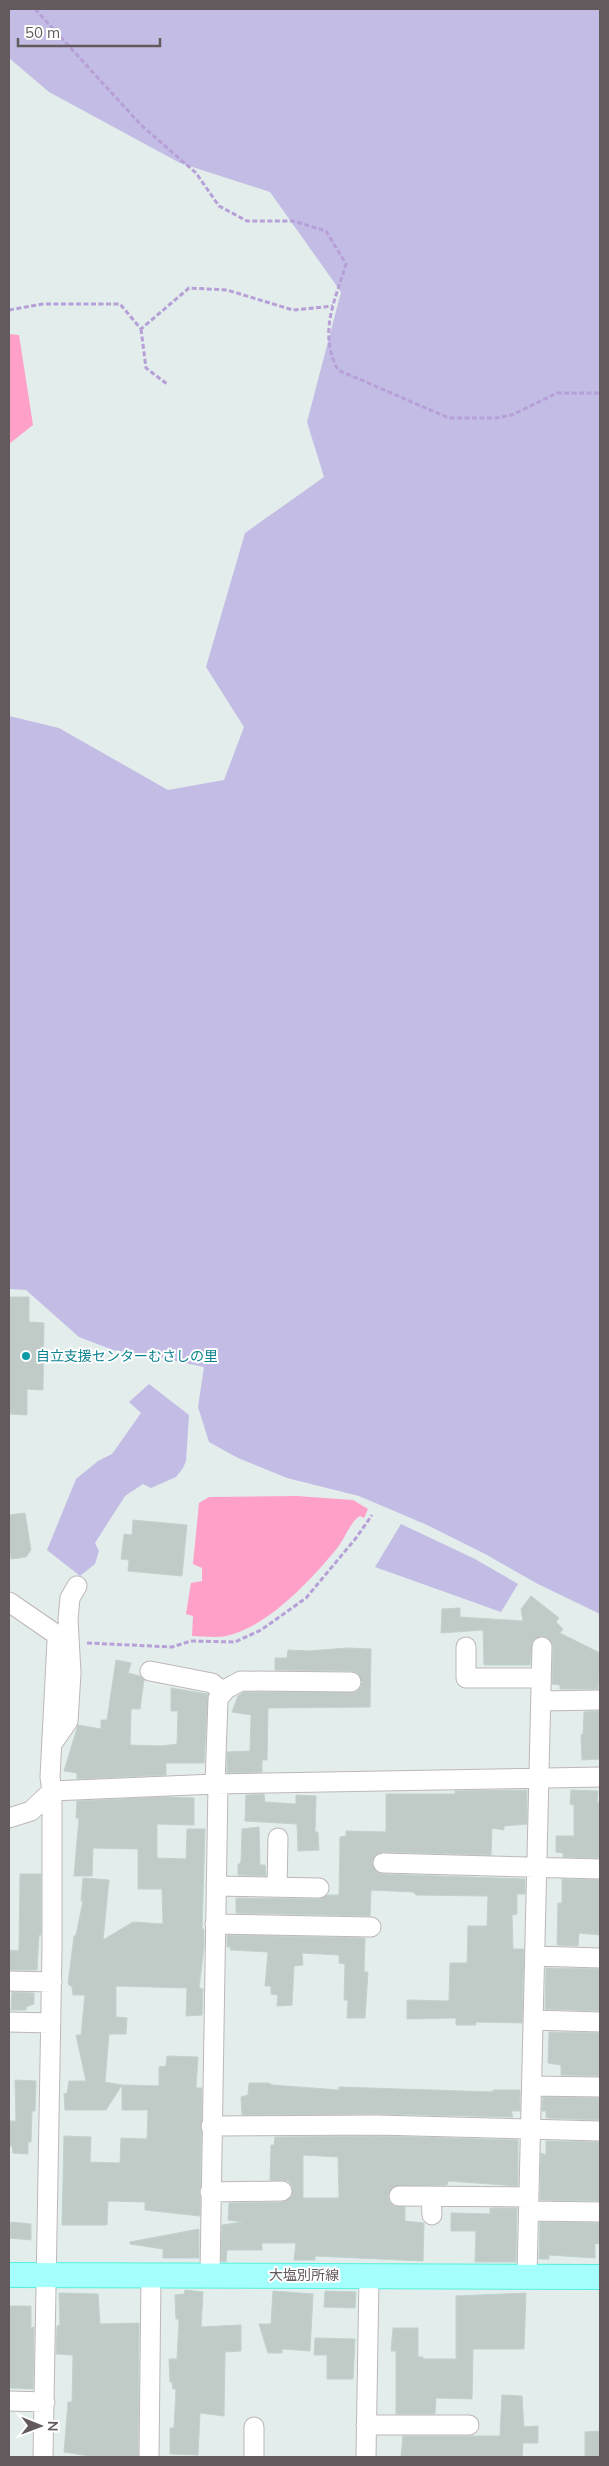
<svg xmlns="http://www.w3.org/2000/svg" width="609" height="2466" viewBox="0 0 609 2466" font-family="Mulish,'Noto Sans JP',sans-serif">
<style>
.green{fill:#c3bde5}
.water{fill:#ffa0c9}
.building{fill:#c0cbc8;stroke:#c0d2cf;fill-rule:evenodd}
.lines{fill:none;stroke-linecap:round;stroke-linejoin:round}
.minor-casing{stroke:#beb7b9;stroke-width:21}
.major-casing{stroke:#55f2db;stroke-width:26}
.path{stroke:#b6a0d7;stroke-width:3;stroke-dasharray:5 2.5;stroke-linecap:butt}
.minor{stroke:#fff;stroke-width:19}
.major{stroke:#a5fffc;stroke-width:24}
.culture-dot{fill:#0f9aa8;stroke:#fff;stroke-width:2}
.labels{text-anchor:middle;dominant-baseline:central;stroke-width:4;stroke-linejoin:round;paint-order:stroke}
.culture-label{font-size:14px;fill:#0d838f;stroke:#fff;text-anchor:start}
.street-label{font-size:14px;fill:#635a5d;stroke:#fff}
</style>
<rect width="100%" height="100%" fill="#e2edec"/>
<!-- green -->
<path class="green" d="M 9,9 L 600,9 L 600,1614 L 536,1583 L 487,1555 L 427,1525 L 359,1496 L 287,1478 L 238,1458 L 209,1442 L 198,1407 L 204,1367 L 147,1355 L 113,1350 L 79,1337 L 26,1290 L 9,1289 L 9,716 L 59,728 L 168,790 L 224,780 L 244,727 L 206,667 L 245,533 L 324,477 L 307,422 L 341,292 L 270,192 L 180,163 L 49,92 L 9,58 Z
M 149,1384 L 189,1415 L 186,1461 L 183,1468 L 176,1477 L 151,1488 L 143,1484 L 125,1496 L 95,1543 L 99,1551 L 95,1564 L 80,1576 L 47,1550 L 76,1479 L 98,1461 L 112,1454 L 141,1413 L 129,1402 Z
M 401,1524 L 475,1559 L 518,1584 L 501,1612 L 375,1567 Z"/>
<!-- water -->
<path class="water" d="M 9,334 L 19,335 L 33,425 L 9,444 Z
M 297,1496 L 353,1500 L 368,1509 L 364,1518 L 360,1516 C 351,1521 345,1538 338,1547 C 313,1578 267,1628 226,1636 C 216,1638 203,1636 192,1636 L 193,1616 L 186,1614 L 191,1583 L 202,1581 L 202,1568 L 193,1564 L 199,1503 L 209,1497 Z"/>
<!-- building -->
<path class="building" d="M 9,1297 L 29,1297 L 29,1322 L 44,1323 L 43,1390 L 27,1389 L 27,1415 L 9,1414 Z
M 25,1513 L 31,1550 L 26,1557 L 11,1559 L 9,1550 L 9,1515 Z
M 133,1520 L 187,1525 L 182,1576 L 128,1571 L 129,1560 L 121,1559 L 124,1534 L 132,1535 Z
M 531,1596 L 559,1618 L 556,1622 L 563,1629 L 560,1633 L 600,1653 L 598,1689 L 560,1689 L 560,1685 L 552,1684 L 553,1647 L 547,1637 L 542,1636 L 533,1641 L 530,1665 L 484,1665 L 483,1630 L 441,1633 L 442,1609 L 460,1608 L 460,1617 L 523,1621 L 521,1609 Z
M 347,1648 L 371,1649 L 370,1707 L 268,1708 L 267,1760 L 262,1760 L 262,1772 L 227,1773 L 227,1752 L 250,1751 L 251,1715 L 232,1712 L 238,1696 L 244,1692 L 356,1692 L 361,1687 L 362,1682 L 357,1673 L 352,1671 L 275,1670 L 275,1658 L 287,1658 L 288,1650 L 309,1651 Z
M 116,1660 L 131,1663 L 128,1673 L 140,1676 L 144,1680 L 140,1709 L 131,1709 L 130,1745 L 161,1746 L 177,1744 L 178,1711 L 171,1711 L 171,1688 L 208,1694 L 204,1763 L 166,1763 L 166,1775 L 77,1779 L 77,1773 L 64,1771 L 78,1725 L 101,1729 L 101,1720 L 107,1720 Z
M 600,1711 L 600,1759 L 582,1760 L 581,1735 L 583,1734 L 584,1712 Z
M 527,1790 L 527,1824 L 504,1826 L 504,1830 L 492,1828 L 491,1855 L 383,1852 L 374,1857 L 372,1863 L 377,1872 L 383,1874 L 525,1879 L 525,1894 L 517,1894 L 517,1914 L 512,1915 L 513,1949 L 524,1949 L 522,2023 L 476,2022 L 476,2025 L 456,2025 L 456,2018 L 407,2019 L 407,2000 L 449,2001 L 450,1963 L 467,1963 L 468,1926 L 487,1926 L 488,1896 L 416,1895 L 413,1892 L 371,1890 L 370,1916 L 236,1913 L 236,1898 L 319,1899 L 328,1895 L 339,1895 L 340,1837 L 346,1836 L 346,1831 L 386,1832 L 386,1794 L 455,1794 L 455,1791 Z
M 571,1790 L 598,1791 L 597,1802 L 600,1803 L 600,1858 L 563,1857 L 563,1853 L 556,1852 L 556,1836 L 574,1836 L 574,1805 L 570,1804 Z
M 264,1794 L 265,1802 L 296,1804 L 296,1795 L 316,1796 L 315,1832 L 318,1832 L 319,1850 L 298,1851 L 297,1824 L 245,1821 L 246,1795 Z
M 166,1797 L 194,1798 L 194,1825 L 157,1824 L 157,1858 L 186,1859 L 187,1829 L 205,1829 L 202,1929 L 204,1929 L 204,1947 L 199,1988 L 203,1989 L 202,2015 L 186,2016 L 187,1988 L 116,1986 L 116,2017 L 127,2018 L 126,2034 L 109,2034 L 105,2082 L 122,2085 L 106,2110 L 65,2110 L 64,2094 L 67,2093 L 69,2081 L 86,2081 L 76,2035 L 81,2035 L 85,1995 L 73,1995 L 72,1987 L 68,1984 L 74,1936 L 76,1935 L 83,1901 L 81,1901 L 83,1878 L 109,1880 L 103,1940 L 133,1922 L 163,1924 L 162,1889 L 138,1889 L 138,1849 L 93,1848 L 92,1876 L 74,1876 L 79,1818 L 76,1818 L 77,1801 Z
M 259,1827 L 260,1865 L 265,1865 L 266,1876 L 238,1875 L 238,1865 L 241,1862 L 242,1829 Z
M 20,1874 L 41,1874 L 41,1935 L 39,1935 L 37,1970 L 9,1970 L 9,1950 L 19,1951 Z
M 562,1879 L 600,1880 L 600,1935 L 579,1933 L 578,1946 L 557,1945 L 558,1903 L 562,1903 Z
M 227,1935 L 365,1938 L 364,1972 L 368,1972 L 365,2018 L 347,2018 L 348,2000 L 344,2000 L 345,1964 L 339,1963 L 339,1955 L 302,1953 L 303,1965 L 294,1966 L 292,2005 L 277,2006 L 278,1995 L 271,1994 L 271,1986 L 265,1986 L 268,1952 L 230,1950 L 231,1947 L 227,1947 Z
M 546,1968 L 600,1969 L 600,2011 L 545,2009 Z
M 12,1992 L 34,1993 L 34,2004 L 26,2007 L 26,2010 L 11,2010 Z
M 549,2032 L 600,2033 L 600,2076 L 561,2075 L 561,2065 L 548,2063 Z
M 167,2056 L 198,2057 L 196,2088 L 202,2088 L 200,2216 L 145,2210 L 145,2202 L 108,2201 L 107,2225 L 62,2225 L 64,2136 L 91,2137 L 90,2162 L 120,2163 L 121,2138 L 147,2139 L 148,2110 L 122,2110 L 122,2085 L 159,2086 L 159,2067 L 166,2066 Z
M 15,2080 L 36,2081 L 35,2111 L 32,2111 L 31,2142 L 28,2142 L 28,2154 L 13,2153 L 12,2146 L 9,2146 L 9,2121 L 16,2121 Z
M 249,2083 L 269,2083 L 272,2085 L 339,2090 L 339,2087 L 493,2092 L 493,2090 L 520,2090 L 520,2111 L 511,2111 L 513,2117 L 377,2114 L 242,2115 L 241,2097 L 248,2095 Z
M 543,2097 L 599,2098 L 600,2120 L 546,2118 L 546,2111 L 542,2111 Z
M 377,2136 L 518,2140 L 518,2186 L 448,2181 L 447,2185 L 393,2187 L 388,2195 L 389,2201 L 394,2206 L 405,2207 L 405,2221 L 424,2223 L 423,2261 L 315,2256 L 315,2260 L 294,2260 L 296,2243 L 262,2243 L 262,2250 L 227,2250 L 226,2262 L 221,2261 L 222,2225 L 243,2222 L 228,2220 L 229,2203 L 282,2202 L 292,2196 L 292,2186 L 288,2181 L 270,2180 L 271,2145 L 274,2145 L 275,2137 ZM 303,2155 L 338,2157 L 339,2198 L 303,2198 Z
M 546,2141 L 600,2142 L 600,2201 L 540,2200 L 541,2153 L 546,2155 Z
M 490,2208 L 517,2208 L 516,2262 L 475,2262 L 476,2231 L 451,2231 L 451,2213 L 490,2214 Z
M 11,2222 L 31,2224 L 31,2240 L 9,2238 Z
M 540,2222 L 600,2223 L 600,2243 L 595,2244 L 595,2258 L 549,2255 L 549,2259 L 539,2259 Z
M 199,2229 L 199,2258 L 163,2258 L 163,2249 L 130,2244 L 130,2242 Z
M 185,2290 L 203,2292 L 201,2327 L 241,2325 L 241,2351 L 225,2352 L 224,2416 L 200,2413 L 198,2455 L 170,2454 L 170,2428 L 174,2428 L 176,2389 L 173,2389 L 172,2382 L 170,2382 L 169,2359 L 177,2359 L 179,2319 L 176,2319 L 175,2295 L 184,2294 Z
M 273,2291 L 313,2294 L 310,2351 L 282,2349 L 282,2353 L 268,2353 L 259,2324 L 271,2324 Z
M 325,2291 L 356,2292 L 355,2308 L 324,2307 Z
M 59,2293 L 98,2294 L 100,2324 L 139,2323 L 138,2457 L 89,2456 L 64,2452 L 68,2402 L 72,2402 L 73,2355 L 56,2354 L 57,2326 L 60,2325 Z
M 526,2293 L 524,2349 L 473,2349 L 472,2399 L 436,2398 L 435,2414 L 396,2414 L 396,2351 L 391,2351 L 393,2328 L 418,2328 L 418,2357 L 423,2357 L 423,2359 L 456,2359 L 456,2296 Z
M 9,2306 L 31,2306 L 31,2328 L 34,2327 L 33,2389 L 9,2388 Z
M 315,2338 L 355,2339 L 353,2379 L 327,2379 L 327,2355 L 314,2355 Z
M 502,2395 L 522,2396 L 524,2427 L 538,2426 L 538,2443 L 523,2443 L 522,2457 L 401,2457 L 403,2436 L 500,2436 Z
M 600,2431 L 600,2457 L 585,2457 L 585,2432 Z"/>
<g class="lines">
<!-- minor casing -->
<g class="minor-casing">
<path id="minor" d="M 9,1602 L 57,1635 L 57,1641 L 50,1777 L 52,1791 L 52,1949 L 43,2457
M 466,1647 L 466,1678 L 541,1678
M 150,1671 L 212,1683 L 223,1692
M 541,1701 L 600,1700
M 52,1744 L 68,1721 L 71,1673 L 68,1619 L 70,1598 L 77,1586
M 215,1784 L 218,1699 L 226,1689 L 241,1681 L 351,1682
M 9,1818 L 31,1811 L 52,1791 L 215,1784 L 600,1777
M 383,1863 L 600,1869
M 216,1886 L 319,1888
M 277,1887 L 278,1838
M 215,1924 L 371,1927
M 535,1956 L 600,1958
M 9,1981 L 52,1982
M 533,2020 L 600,2022
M 9,2022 L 51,2023
M 532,2086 L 600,2087
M 211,2126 L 377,2125 L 600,2131
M 210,2192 L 282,2191
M 399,2196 L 529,2197
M 431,2196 L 432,2215
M 529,2211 L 600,2212
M 210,2275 L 218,1784
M 527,2276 L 542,1647
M 9,2401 L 45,2402
M 366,2425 L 469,2425
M 149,2457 L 151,2274
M 254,2457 L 254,2427
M 366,2457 L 369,2276"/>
</g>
<!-- major casing -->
<g class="major-casing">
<path id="major" d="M 9,2275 L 600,2277"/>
</g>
<!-- path -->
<path class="path" d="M 35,9 L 141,125 L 196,173 L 219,206 L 247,221 L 293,221 L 326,231 L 346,264 C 335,301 318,333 338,370 L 449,418 L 496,418 L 512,415 L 557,393 L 600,393
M 9,310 L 43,304 L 120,304 L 141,329 L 189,288 L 227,290 L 293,310 L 333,306
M 141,329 L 146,368 L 167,384
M 87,1643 L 172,1647 L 191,1641 L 235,1642 L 261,1630 L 306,1598 L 356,1538 L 372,1515"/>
<!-- minor -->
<use href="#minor" class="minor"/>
<!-- major -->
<use href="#major" class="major"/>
</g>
<!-- markers -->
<circle class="culture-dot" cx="26" cy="1356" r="5"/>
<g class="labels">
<!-- culture labels -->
<g class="culture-label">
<text x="36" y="1356">自立支援センターむさしの里</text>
</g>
<!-- street labels -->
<g class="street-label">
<text x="304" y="2275">大塩別所線</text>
</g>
</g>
<!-- border -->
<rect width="609" height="2466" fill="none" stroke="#635a5d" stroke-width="20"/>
<!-- north arrow -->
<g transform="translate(40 2426) rotate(91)" stroke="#ffffff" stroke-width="4" paint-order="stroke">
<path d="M0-4L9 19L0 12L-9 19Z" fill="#635a5d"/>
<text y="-8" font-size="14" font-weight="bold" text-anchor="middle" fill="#635a5d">N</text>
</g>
<!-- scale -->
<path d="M18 38v8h142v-8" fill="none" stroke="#635a5d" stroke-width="2.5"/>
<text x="25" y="38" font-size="15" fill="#635a5d" stroke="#ffffff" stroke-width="4" paint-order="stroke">50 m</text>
</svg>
